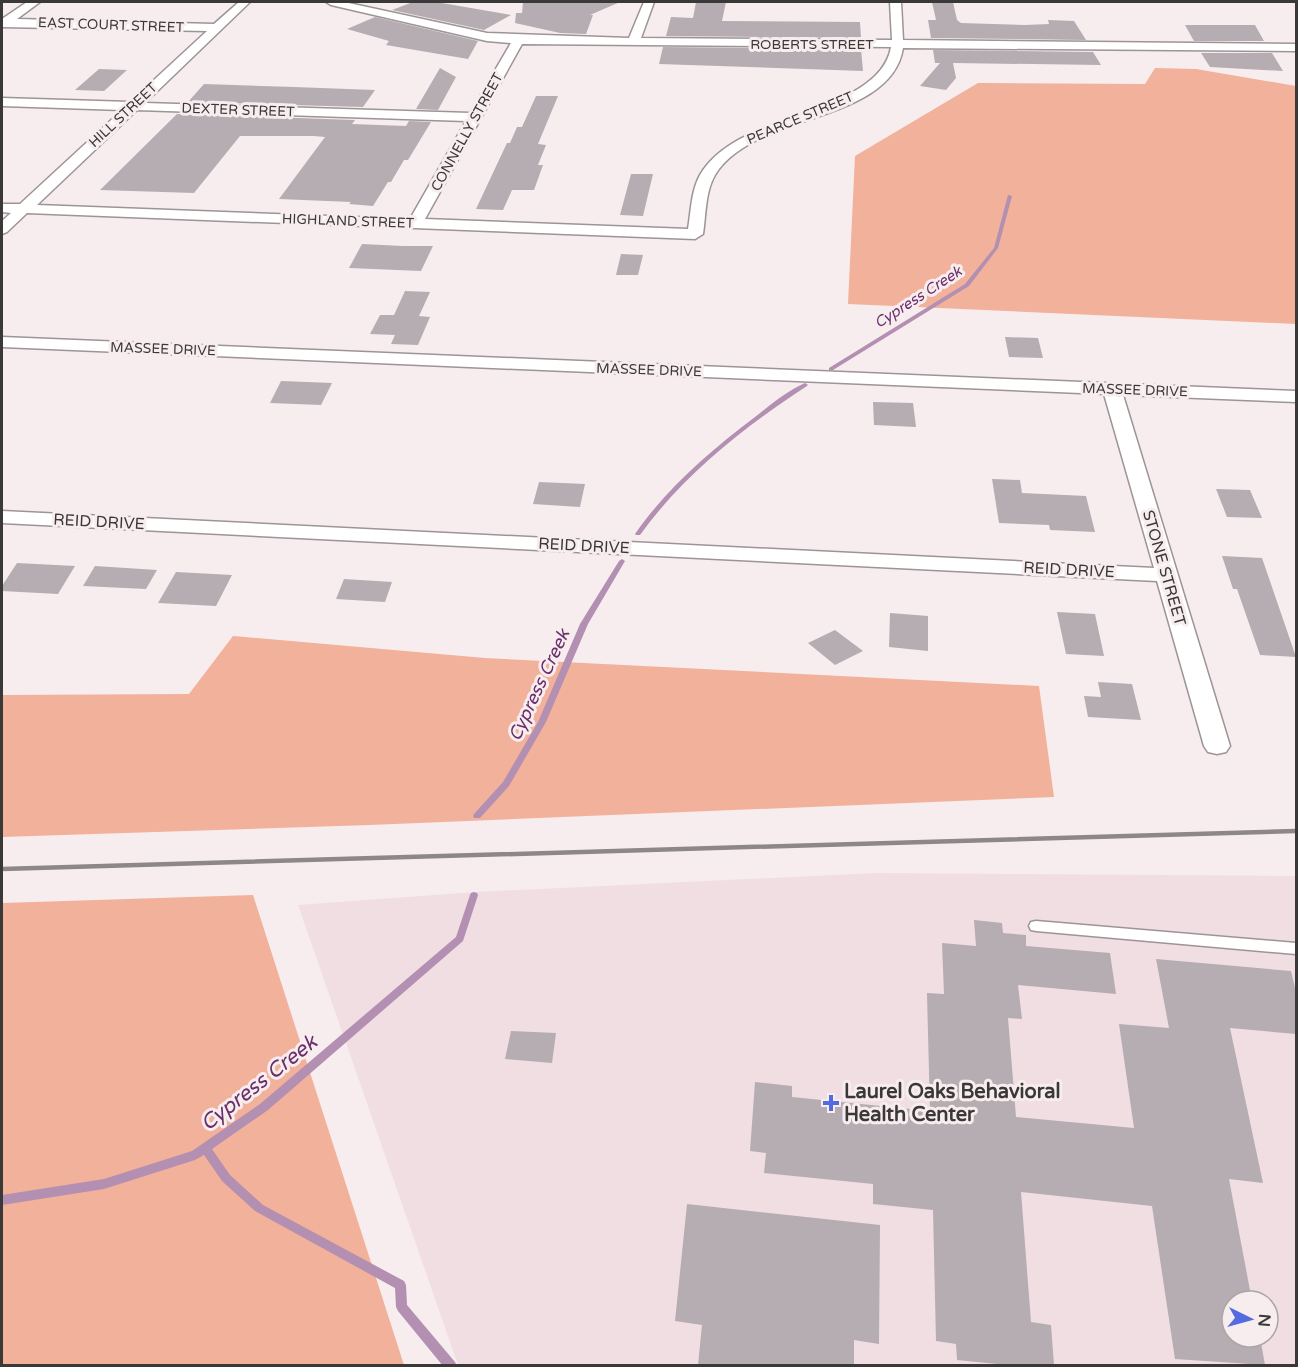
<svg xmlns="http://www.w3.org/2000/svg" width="1298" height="1367" viewBox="0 0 1298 1367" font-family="'Varela Round',sans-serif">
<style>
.built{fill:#f0dee2;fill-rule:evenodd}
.green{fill:#f2b19a}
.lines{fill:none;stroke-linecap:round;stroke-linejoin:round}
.stream{fill:#b38fb2;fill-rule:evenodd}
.building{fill:#b5adb1}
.service-casing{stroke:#9d9496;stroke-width:3}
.minor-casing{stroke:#9d9496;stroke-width:3}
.service{fill:#fff;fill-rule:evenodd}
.minor{fill:#fff;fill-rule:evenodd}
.rail{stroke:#8d8787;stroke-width:4.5}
.poi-dot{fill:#536be1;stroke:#f7edef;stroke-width:2}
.labels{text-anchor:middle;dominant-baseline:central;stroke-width:6;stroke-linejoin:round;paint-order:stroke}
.far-street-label{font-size:14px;fill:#3b3838;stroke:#f7edef}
.far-water-label{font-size:15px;font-style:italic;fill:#6a2f6b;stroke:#f7edef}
.street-label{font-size:16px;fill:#3b3838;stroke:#f7edef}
.water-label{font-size:18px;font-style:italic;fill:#6a2f6b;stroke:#f7edef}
.near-poi-label{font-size:20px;font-weight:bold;fill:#3b3838;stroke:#f7edef;text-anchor:start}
.near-water-label{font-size:21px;font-style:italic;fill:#6a2f6b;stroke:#f7edef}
</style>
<rect width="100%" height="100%" fill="#f7edef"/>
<!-- built -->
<path class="built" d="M 876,873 L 1296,876 L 1296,1365 L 458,1365 L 298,905 L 475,892 ZM 1232,1301 L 1268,1301 L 1268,1337 L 1232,1337 Z"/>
<!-- green -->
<path class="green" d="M 1155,68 L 1196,69 L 1296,86 L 1296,324 L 848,304 L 855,156 L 978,83 L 1145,84 Z
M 233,636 L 485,658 L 1039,686 L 1054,797 L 370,825 L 2,837 L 2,695 L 189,694 Z
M 253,895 L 404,1365 L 2,1365 L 2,903 Z"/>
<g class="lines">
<!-- stream -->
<path class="stream" d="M 1008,195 L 1012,196 L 998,248 L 969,286 L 833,370 L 829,370 L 829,368 L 965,284 L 994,248 Z
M 805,383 L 808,385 L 807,386 C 744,427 684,474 640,535 L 636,535 L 635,534 C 667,488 710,451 755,417 C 770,405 787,391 805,383 Z
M 622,559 L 625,561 L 588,624 L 546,722 L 509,786 L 480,818 L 474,818 L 473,816 L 474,814 L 503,782 L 538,722 L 580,624 L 619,561 Z
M 474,892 L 477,893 L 478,895 L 463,941 L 268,1110 L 212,1149 L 230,1175 L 263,1205 L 404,1281 L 406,1285 L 407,1305 L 455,1362 L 457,1366 L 443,1366 L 398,1311 L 396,1307 L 395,1288 L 255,1211 L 222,1181 L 204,1155 L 195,1160 L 104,1189 L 2,1205 L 2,1195 L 104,1179 L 192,1151 L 260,1104 L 456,937 L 470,895 L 471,893 Z"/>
</g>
<!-- building -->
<path class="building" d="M 413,2 L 436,2 L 511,15 L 484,30 L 392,10 Z
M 523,2 L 620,2 L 590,15 L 593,15 L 586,34 L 560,33 L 515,23 L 516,13 L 522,13 Z
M 696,2 L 726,2 L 722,21 L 860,22 L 861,38 L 666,36 L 671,17 L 693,18 Z
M 932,2 L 953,2 L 957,20 L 961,23 L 1025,25 L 1049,24 L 1048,20 L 1074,21 L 1086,40 L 931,38 L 928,20 L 936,20 Z
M 375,17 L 478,41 L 468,59 L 386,45 L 389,41 L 347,29 Z
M 1185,25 L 1255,25 L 1264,41 L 1194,41 Z
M 663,47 L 861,49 L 863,71 L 659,64 Z
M 933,50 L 1093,52 L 1101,65 L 953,63 L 956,78 L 946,90 L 920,86 L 940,63 L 935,63 Z
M 1201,53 L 1272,53 L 1283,71 L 1210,67 Z
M 440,68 L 456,77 L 438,110 L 416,109 Z
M 99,69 L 127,70 L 104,91 L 75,90 Z
M 204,84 L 294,87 L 375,90 L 363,107 L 188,102 Z
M 536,96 L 558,96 L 538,144 L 546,145 L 538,165 L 543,165 L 534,190 L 512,190 L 503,210 L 476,209 L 507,143 L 510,143 L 517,127 L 522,127 Z
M 177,114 L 355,120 L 352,124 L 406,126 L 409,121 L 431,122 L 408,160 L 404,160 L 391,182 L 388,182 L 373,206 L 349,204 L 351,202 L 279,199 L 325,137 L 314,136 L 240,136 L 194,193 L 100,190 Z
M 631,174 L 653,174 L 643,216 L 620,215 Z
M 362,244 L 403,246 L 433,246 L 421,271 L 349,268 Z
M 621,254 L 643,255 L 638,275 L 616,275 Z
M 405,291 L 430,292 L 419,316 L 430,317 L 418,345 L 391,344 L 395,335 L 370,334 L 380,315 L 394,315 Z
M 1005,337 L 1038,338 L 1043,358 L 1009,357 Z
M 281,381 L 332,383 L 321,405 L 270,403 Z
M 873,402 L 913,403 L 916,427 L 874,425 Z
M 992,479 L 1020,480 L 1022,493 L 1086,496 L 1095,532 L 1050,530 L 1049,525 L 999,523 Z
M 539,482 L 585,484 L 580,507 L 533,504 Z
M 1216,489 L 1250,490 L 1262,518 L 1227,517 Z
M 1222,556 L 1262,558 L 1296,657 L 1260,655 L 1237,589 L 1233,589 Z
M 17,563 L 75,566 L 58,594 L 2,591 L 2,586 Z
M 95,566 L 157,570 L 146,589 L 83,586 Z
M 176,572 L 232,575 L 216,606 L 158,603 Z
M 344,579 L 392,582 L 385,602 L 336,599 Z
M 1057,612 L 1095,614 L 1104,656 L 1066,654 Z
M 890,613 L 928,616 L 928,651 L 889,647 Z
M 835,630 L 863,651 L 835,665 L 808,643 Z
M 1098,682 L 1132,684 L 1141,720 L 1088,717 L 1084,696 L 1101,697 Z
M 974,920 L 1002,923 L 1003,933 L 1026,935 L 1026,946 L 1110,953 L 1116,994 L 1018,985 L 1022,1019 L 1008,1018 L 1016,1117 L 1134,1128 L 1119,1024 L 1169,1028 L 1156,959 L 1291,971 L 1296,992 L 1296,1034 L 1230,1028 L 1263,1183 L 1229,1179 L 1252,1301 L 1232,1301 L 1232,1337 L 1260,1337 L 1265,1365 L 1175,1359 L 1152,1206 L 1021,1192 L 1031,1322 L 1051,1325 L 1054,1365 L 1007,1365 L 957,1360 L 956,1344 L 936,1341 L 933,1210 L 873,1204 L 873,1184 L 764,1173 L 766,1153 L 750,1151 L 755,1082 L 792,1086 L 792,1097 L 930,1111 L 927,993 L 944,994 L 942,943 L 976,946 Z
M 511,1031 L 556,1033 L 552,1063 L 505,1059 Z
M 687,1204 L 880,1225 L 879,1344 L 854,1340 L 854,1365 L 698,1365 L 702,1325 L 675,1321 Z"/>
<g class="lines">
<!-- service casing -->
<g class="service-casing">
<path id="service" d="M 1036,921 L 1296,943 L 1296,954 L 1036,931 L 1031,930 L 1029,926 L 1031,922 Z"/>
</g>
<!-- minor casing -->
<g class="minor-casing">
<path id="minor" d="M 27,2 L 40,2 L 17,19 L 214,24 L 239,2 L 250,2 L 145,103 L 470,113 L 511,43 L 487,41 L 331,5 L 326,2 L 344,2 L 487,33 L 629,38 L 644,2 L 654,2 L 641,38 L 892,40 L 890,2 L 901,2 L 903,40 L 1296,44 L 1296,51 L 903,48 C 891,124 753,112 715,175 C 705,192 706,215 703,234 L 695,239 L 27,213 L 7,232 L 2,234 L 2,221 L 11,213 L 2,212 L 2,204 L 20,204 L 122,110 L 2,106 L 2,98 L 130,102 L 207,31 L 2,27 L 2,19 ZM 522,44 L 891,47 C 879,116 738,109 700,175 C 691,191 691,212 688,229 L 425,219 ZM 137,110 L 466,121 L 410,219 L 37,205 Z
M 2,337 L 1296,391 L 1296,402 L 1123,395 L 1230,746 L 1226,752 L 1217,754 L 1208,752 L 1204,746 L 1157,581 L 2,523 L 2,511 L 1154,568 L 1104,394 L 2,347 Z"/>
</g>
<!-- service -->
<use href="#service" class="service"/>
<!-- minor -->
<use href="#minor" class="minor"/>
<!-- rail -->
<path class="rail" d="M 2,869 L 1296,831"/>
</g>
<!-- markers -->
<path class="poi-dot" d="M828 1094h6v6h6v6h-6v6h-6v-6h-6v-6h6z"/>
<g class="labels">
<!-- far-street labels -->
<g class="far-street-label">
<text transform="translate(111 25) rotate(2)">EAST COURT STREET</text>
<text x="812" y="44">ROBERTS STREET</text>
<text transform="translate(238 110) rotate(2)">DEXTER STREET</text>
<text transform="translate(123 115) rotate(-43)">HILL STREET</text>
<text transform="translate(800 118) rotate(-23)">PEARCE STREET</text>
<text transform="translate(467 132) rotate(-61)">CONNELLY STREET</text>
<text transform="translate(348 221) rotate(2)">HIGHLAND STREET</text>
<text transform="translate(163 349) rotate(2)">MASSEE DRIVE</text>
<text transform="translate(649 370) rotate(2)">MASSEE DRIVE</text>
<text transform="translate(1135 390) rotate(2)">MASSEE DRIVE</text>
</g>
<!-- far-water labels -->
<g class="far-water-label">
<text transform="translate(918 297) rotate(-33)">Cypress Creek</text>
</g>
<!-- street labels -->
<g class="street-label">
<text transform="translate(99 522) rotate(3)">REID DRIVE</text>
<text transform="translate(584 546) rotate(3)">REID DRIVE</text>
<text transform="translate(1164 568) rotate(74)">STONE STREET</text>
<text transform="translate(1069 570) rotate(3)">REID DRIVE</text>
</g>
<!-- water labels -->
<g class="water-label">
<text transform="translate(539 685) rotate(-65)">Cypress Creek</text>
</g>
<!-- near-poi labels -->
<g class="near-poi-label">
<text x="844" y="1092">Laurel Oaks Behavioral<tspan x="844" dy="23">Health Center</tspan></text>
</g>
<!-- near-water labels -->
<g class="near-water-label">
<text transform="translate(259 1083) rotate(-38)">Cypress Creek</text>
</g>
</g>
<!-- border -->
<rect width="1298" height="1367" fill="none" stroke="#3b3838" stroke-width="6"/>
<!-- north arrow -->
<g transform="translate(1250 1319) rotate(95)"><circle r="28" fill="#f7edef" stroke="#aca5a6" stroke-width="1.5"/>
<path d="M0-4.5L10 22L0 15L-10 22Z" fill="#536be1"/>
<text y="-9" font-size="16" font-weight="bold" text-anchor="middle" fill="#3b3838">N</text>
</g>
</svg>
